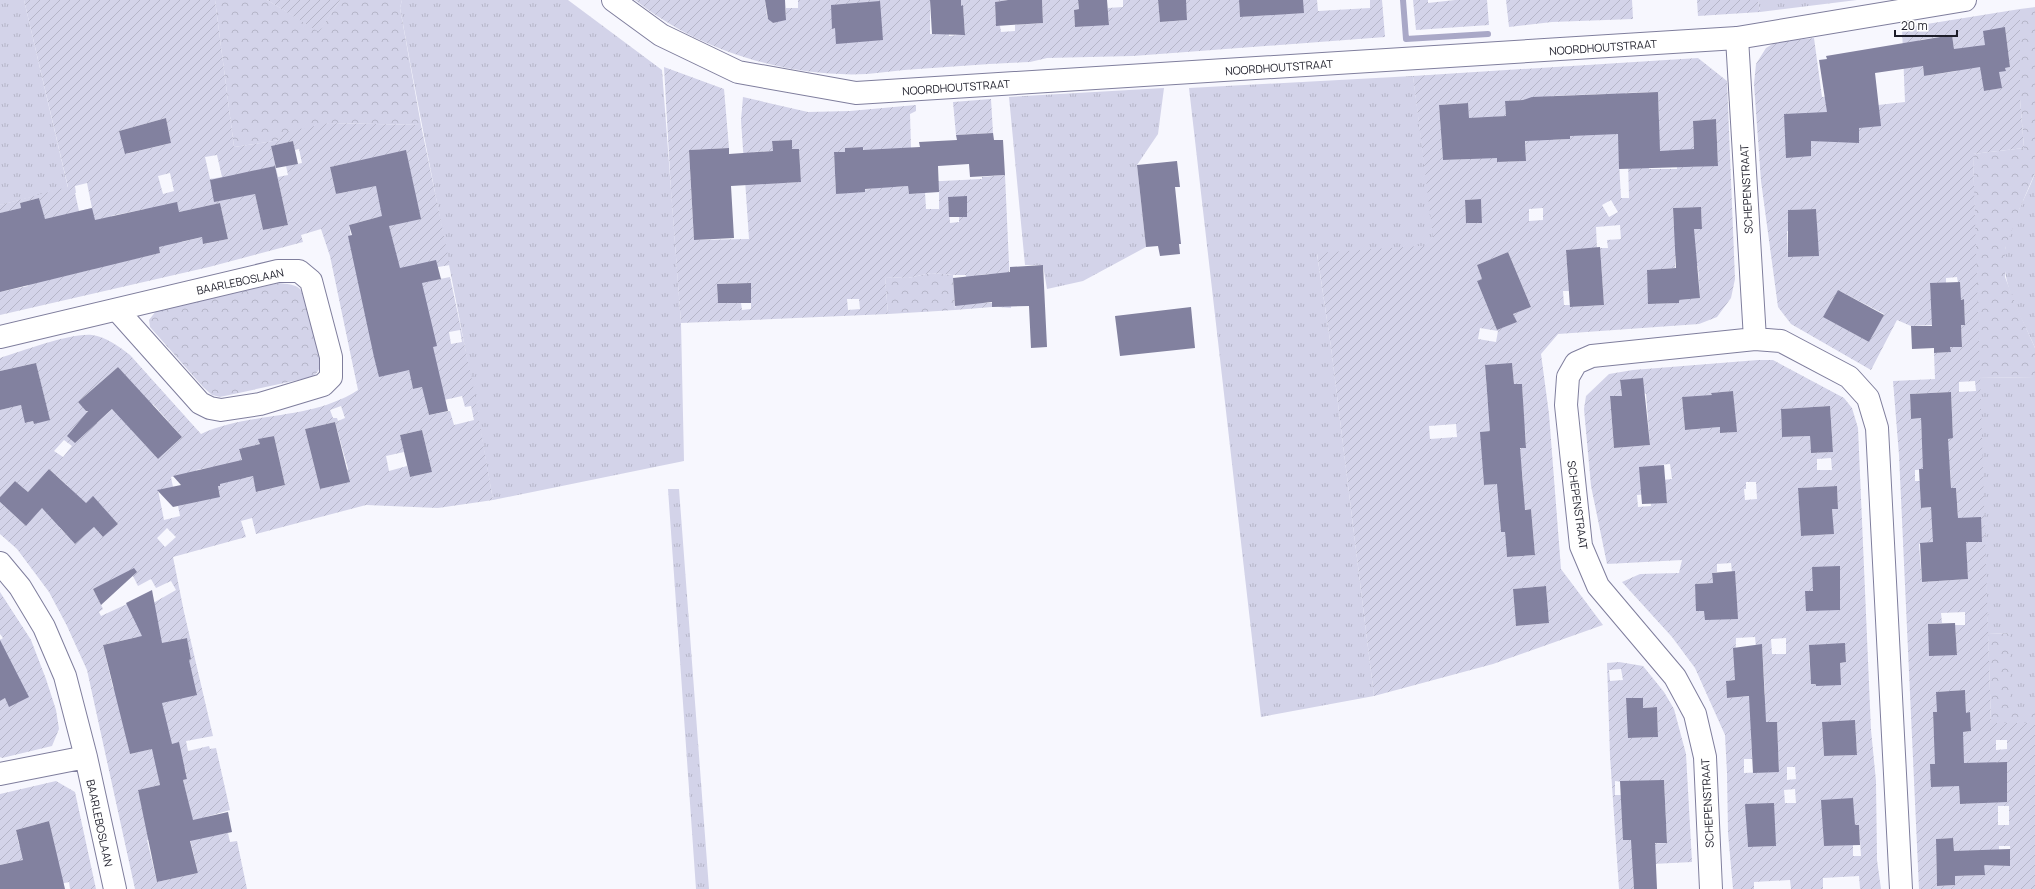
<svg xmlns="http://www.w3.org/2000/svg" width="2035" height="889" viewBox="0 0 2035 889" font-family="Manrope,sans-serif">
<style>
.grass{fill:url(#grass-tufts)}
.forest{fill:url(#forest-crowns)}
.garden{fill:url(#garden-furrows);fill-rule:evenodd}
.lines{fill:none;stroke-linecap:round;stroke-linejoin:round}
.stream{stroke:#a9a8c7;stroke-width:6}
.building{fill:#82819f}
.minor-casing{stroke:#7f7e9d;stroke-width:24}
.minor{stroke:#fff;stroke-width:22}
.labels{text-anchor:middle;dominant-baseline:central;stroke-width:3.5;stroke-linejoin:round;paint-order:stroke}
.street-label{font-size:11px;fill:#1d1d29;stroke:#fff}
</style>
<defs>
<pattern id="grass-tufts" width="24" height="20" patternUnits="userSpaceOnUse"><rect width="24" height="20" fill="#d3d3e9"/><path d="M3 7l-1-3M5 7V3M7 7l1-3M15 17l-1-3M17 17v-4M19 17l1-3" fill="none" stroke="#b5b5c8"/></pattern>
<pattern id="forest-crowns" width="20" height="18" patternUnits="userSpaceOnUse"><rect width="20" height="18" fill="#d3d3e9"/><path d="M2 6a3 3 0 1 1 6 0M12 15a3 3 0 1 1 6 0" fill="none" stroke="#b5b5c8"/></pattern>
<pattern id="garden-furrows" width="10" height="10" patternUnits="userSpaceOnUse"><rect width="10" height="10" fill="#d3d3e9"/><path d="M-1 1l2-2M0 10L10 0M9 11l2-2" fill="none" stroke="#b5b5c8"/></pattern>
</defs>
<rect width="100%" height="100%" fill="#f7f7fe"/>
<!-- grass -->
<path class="grass" d="M 0,0 L 24,0 L 68,188 L 0,205 Z
M 402,0 L 568,0 L 662,70 L 681,323 L 684,461 L 493,500 C 464,335 430,172 400,8 Z
M 1758,0 L 1857,0 L 1760,12 Z
M 1413,76 L 1435,246 L 1317,254 L 1331,347 L 1374,696 L 1261,717 L 1189,88 Z
M 1164,88 L 1158,134 L 1137,165 L 1146,247 L 1083,281 L 1047,289 L 1043,265 L 1025,265 L 1009,97 Z
M 2035,173 L 2035,348 C 2022,316 2000,285 2005,250 C 2009,225 2027,196 2035,173 Z
M 1978,377 L 2035,378 L 2035,708 L 2010,708 L 2010,633 L 1988,634 Z
M 668,489 L 679,489 L 709,889 L 696,889 Z"/>
<!-- forest -->
<path class="forest" d="M 215,0 L 267,0 L 319,31 L 340,0 L 402,0 L 400,8 L 421,125 L 329,123 L 281,140 L 234,147 Z
M 2035,7 L 2035,173 L 2019,210 L 2005,249 L 2005,277 L 2015,303 L 2035,348 L 2035,378 L 1978,377 L 1973,154 L 2024,148 L 2020,99 L 2020,9 Z
M 931,273 L 953,275 L 955,310 L 888,314 L 885,277 L 908,278 Z
M 279,283 C 286,284 295,284 300,289 C 310,301 316,342 320,358 C 321,368 319,372 312,377 L 220,397 L 212,395 L 203,387 L 150,327 L 149,320 L 156,311 Z
M 2010,633 L 2010,708 L 2035,708 L 2035,723 L 1991,723 L 1988,634 Z"/>
<!-- garden -->
<path class="garden" d="M 24,0 L 215,0 L 234,147 L 280,140 L 281,133 L 329,123 L 421,125 L 450,265 L 438,267 L 425,282 L 450,277 L 473,385 L 493,500 L 438,508 L 366,505 L 256,534 L 252,518 L 241,521 L 246,537 L 173,557 L 184,612 L 213,736 L 186,741 L 188,751 L 209,746 L 210,749 L 216,748 L 230,810 L 206,817 L 210,836 L 228,833 L 230,842 L 237,841 L 247,889 L 135,889 L 87,670 L 67,626 L 49,592 L 17,549 L 0,534 L 0,502 L 26,526 L 42,508 L 45,510 L 68,486 L 49,469 L 28,492 L 15,481 L 0,497 L 0,410 L 21,405 L 26,423 L 33,421 L 34,424 L 49,417 L 36,363 L 0,371 L 0,358 C 23,351 70,333 92,335 C 106,337 120,347 130,355 L 201,434 C 251,411 310,421 358,390 L 330,256 L 321,229 L 301,235 L 303,242 L 209,267 L 0,315 L 0,292 L 28,286 L 20,254 L 0,258 L 0,205 L 68,187 ZM 166,118 L 171,143 L 126,154 L 119,131 ZM 293,141 L 295,150 L 299,149 L 302,163 L 286,166 L 288,175 L 278,177 L 271,146 ZM 406,151 L 414,189 L 376,186 L 336,194 L 330,167 ZM 217,155 L 222,177 L 210,179 L 205,157 ZM 275,166 L 288,225 L 263,230 L 255,194 L 237,175 ZM 170,173 L 174,191 L 163,194 L 158,176 ZM 87,183 L 92,208 L 79,211 L 75,193 L 76,193 L 75,186 ZM 39,198 L 45,221 L 6,230 L 1,213 L 21,208 L 20,203 ZM 220,203 L 228,239 L 204,244 L 202,237 L 182,242 L 175,213 ZM 145,209 L 157,239 L 160,253 L 117,263 L 111,216 ZM 378,217 L 357,273 L 349,225 ZM 85,233 L 94,269 L 51,279 ZM 460,330 L 462,342 L 451,344 L 449,332 ZM 118,367 L 136,388 L 97,423 L 78,402 ZM 409,370 L 441,383 L 413,389 ZM 462,396 L 465,407 L 471,406 L 474,420 L 454,425 L 450,411 L 429,415 L 426,404 ZM 153,404 L 182,437 L 158,459 L 128,426 ZM 341,406 L 345,418 L 338,421 L 337,418 L 333,418 L 330,410 ZM 335,422 L 348,469 L 347,470 L 349,482 L 320,489 L 305,429 ZM 422,430 L 432,472 L 410,477 L 407,466 L 389,471 L 386,456 L 404,452 L 400,435 ZM 274,436 L 285,485 L 257,492 L 253,476 L 246,478 L 239,449 L 260,444 L 259,439 ZM 64,440 L 72,446 L 63,457 L 54,451 ZM 213,467 L 220,486 L 218,486 L 220,496 L 178,506 L 180,516 L 164,520 L 158,490 L 173,487 L 171,477 L 186,474 L 196,474 L 196,470 ZM 93,497 L 118,524 L 103,537 L 94,527 L 75,544 L 59,527 ZM 167,528 L 176,537 L 165,547 L 157,538 ZM 131,572 L 138,586 L 151,579 L 156,588 L 171,581 L 176,590 L 148,606 L 127,604 L 101,616 L 99,612 L 103,609 L 93,589 ZM 137,637 L 137,683 L 113,688 L 103,645 ZM 187,638 L 191,659 L 172,663 L 167,642 ZM 120,711 L 172,744 L 130,754 ZM 185,768 L 187,779 L 183,780 L 189,805 L 144,815 L 138,790 L 160,785 L 158,774 ZM 188,830 L 198,873 L 157,882 L 147,840 Z
M 267,0 L 340,0 L 319,32 Z
M 635,0 L 765,0 L 767,17 L 773,23 L 786,19 L 786,8 L 798,8 L 798,0 L 930,0 L 930,34 L 949,33 L 949,36 L 965,34 L 963,6 L 961,6 L 961,0 L 1008,0 L 995,2 L 996,25 L 1000,26 L 1001,32 L 1015,31 L 1015,25 L 1043,23 L 1042,0 L 1078,0 L 1079,9 L 1074,10 L 1075,27 L 1089,26 L 1089,19 L 1109,25 L 1108,8 L 1123,7 L 1123,0 L 1158,0 L 1160,22 L 1187,20 L 1186,6 L 1182,0 L 1239,0 L 1240,17 L 1282,14 L 1282,0 L 1317,0 L 1318,11 L 1370,8 L 1370,0 L 1382,0 L 1385,37 L 1133,56 L 1047,58 L 1030,62 C 988,64 946,67 904,70 C 892,71 880,73 867,74 C 787,78 698,50 635,0 Z
M 1413,0 L 1428,0 L 1428,3 L 1455,0 L 1487,0 L 1489,25 L 1416,30 Z
M 1506,0 L 1632,0 L 1633,19 L 1552,22 L 1509,27 Z
M 1697,0 L 1758,0 L 1760,12 L 1698,16 Z
M 2020,9 L 2020,99 L 2024,148 L 1973,154 L 1991,723 L 2035,723 L 2035,889 L 1919,889 L 1899,455 L 1893,381 L 1935,379 L 1934,353 L 1951,352 L 1950,347 L 1962,347 L 1961,325 L 1965,325 L 1964,299 L 1961,300 L 1957,277 L 1946,278 L 1946,283 L 1930,283 L 1931,300 L 1938,300 L 1933,325 L 1911,326 L 1897,320 L 1871,370 L 1791,324 L 1778,307 L 1776,292 L 1761,181 L 1754,84 L 1756,64 L 1766,48 L 1776,42 L 1814,38 L 1822,97 L 1841,95 L 1878,105 L 1905,102 L 1902,28 ZM 2005,27 L 2010,67 L 2005,68 L 2006,71 L 1998,69 L 2001,88 L 1984,91 L 1981,46 L 1985,45 ZM 1952,35 L 1957,71 L 1924,76 L 1919,40 ZM 1816,209 L 1818,256 L 1788,257 L 1787,231 L 1793,231 L 1788,210 ZM 1838,290 L 1884,314 L 1869,342 L 1824,317 ZM 1975,381 L 1976,391 L 1959,392 L 1959,382 ZM 1951,392 L 1953,438 L 1922,439 L 1921,418 L 1911,419 L 1910,394 ZM 1950,468 L 1951,488 L 1956,488 L 1958,516 L 1932,517 L 1931,507 L 1921,508 L 1920,481 L 1915,481 L 1915,470 ZM 1981,531 L 1982,542 L 1971,542 L 1971,532 ZM 1940,542 L 1966,551 L 1968,579 L 1922,582 L 1919,544 ZM 1965,612 L 1965,625 L 1955,625 L 1957,655 L 1928,624 L 1942,623 L 1941,613 ZM 1965,690 L 1966,713 L 1970,713 L 1971,731 L 1934,735 L 1933,712 L 1937,712 L 1937,692 ZM 1996,740 L 2007,740 L 2007,749 L 1996,750 ZM 1996,762 L 2007,762 L 2007,781 L 1996,781 ZM 1980,763 L 1982,803 L 1960,804 L 1959,786 ZM 1998,806 L 2009,806 L 2009,825 L 1998,825 ZM 1953,838 L 1954,855 L 1984,854 L 1984,875 L 1955,876 L 1955,885 L 1937,886 L 1936,839 ZM 1999,846 L 2010,846 L 2010,866 L 1999,865 Z
M 1698,58 L 1727,81 L 1735,279 L 1731,298 L 1717,317 L 1699,324 L 1558,334 L 1541,354 L 1549,414 L 1561,569 L 1603,625 L 1493,664 L 1374,696 L 1331,347 L 1317,253 L 1434,245 L 1413,76 ZM 1658,92 L 1659,120 L 1625,96 L 1625,93 ZM 1605,94 L 1607,134 L 1569,130 L 1570,139 L 1553,140 L 1551,96 ZM 1524,100 L 1526,161 L 1498,162 L 1497,158 L 1495,158 L 1495,117 L 1506,116 L 1505,101 ZM 1468,103 L 1470,159 L 1443,160 L 1439,105 ZM 1716,119 L 1718,165 L 1690,167 L 1689,150 L 1694,149 L 1693,121 ZM 1649,151 L 1676,151 L 1677,169 L 1649,169 ZM 1628,161 L 1629,198 L 1621,198 L 1619,162 ZM 1481,199 L 1482,223 L 1466,223 L 1465,200 ZM 1611,200 L 1618,212 L 1609,217 L 1602,205 ZM 1701,207 L 1702,229 L 1674,229 L 1673,208 ZM 1543,208 L 1543,220 L 1529,221 L 1529,209 ZM 1620,225 L 1621,239 L 1607,240 L 1608,248 L 1600,248 L 1604,305 L 1571,307 L 1570,305 L 1564,305 L 1563,291 L 1569,291 L 1566,250 L 1597,248 L 1596,227 ZM 1508,252 L 1531,307 L 1513,314 L 1516,322 L 1497,330 L 1477,281 L 1482,279 L 1477,265 ZM 1695,255 L 1696,266 L 1698,266 L 1700,298 L 1679,300 L 1679,303 L 1649,304 L 1647,270 L 1675,268 L 1675,256 ZM 1480,328 L 1498,331 L 1496,342 L 1478,339 ZM 1512,364 L 1514,384 L 1522,384 L 1523,400 L 1488,403 L 1485,366 ZM 1456,424 L 1457,437 L 1430,439 L 1429,426 ZM 1525,428 L 1526,447 L 1519,449 L 1523,481 L 1484,485 L 1481,432 ZM 1531,509 L 1535,555 L 1507,557 L 1505,532 L 1501,532 L 1499,512 ZM 1546,586 L 1549,623 L 1516,626 L 1513,589 Z
M 664,67 L 724,89 L 729,148 L 689,150 L 694,240 L 749,239 L 741,120 L 743,97 L 808,112 L 850,111 L 916,105 L 916,111 L 910,114 L 911,148 L 896,175 L 896,187 L 908,186 L 909,194 L 922,193 L 922,182 L 982,179 L 982,177 L 1005,175 L 1011,308 L 999,307 L 997,289 L 989,274 L 980,275 L 982,303 L 992,303 L 992,307 L 955,310 C 956,296 967,293 966,275 L 953,275 L 931,273 L 908,278 L 885,277 L 888,314 L 681,323 L 671,191 ZM 792,140 L 792,149 L 799,149 L 801,182 L 756,184 L 753,152 L 773,151 L 772,141 ZM 863,147 L 864,155 L 873,155 L 875,188 L 836,194 L 834,152 L 845,152 L 845,148 ZM 939,191 L 939,209 L 926,209 L 925,192 ZM 948,197 L 966,197 L 967,217 L 959,217 L 959,222 L 950,223 ZM 751,283 L 751,309 L 742,310 L 741,303 L 718,303 L 717,284 ZM 847,299 L 859,299 L 860,309 L 848,310 Z
M 991,99 L 993,133 L 956,135 L 953,102 Z
M 1758,360 L 1773,360 L 1844,398 L 1852,408 L 1858,428 L 1871,730 L 1876,781 L 1877,860 L 1881,889 L 1860,889 L 1859,876 L 1823,878 L 1823,889 L 1791,889 L 1790,880 L 1754,882 L 1754,889 L 1733,889 L 1728,833 L 1727,773 L 1725,735 L 1695,668 L 1672,637 L 1622,582 L 1640,574 L 1679,573 L 1682,560 L 1607,564 L 1591,486 L 1584,409 L 1586,396 L 1609,374 L 1633,370 ZM 1620,380 L 1646,394 L 1650,445 L 1614,448 L 1610,397 L 1622,396 ZM 1733,391 L 1736,432 L 1721,433 L 1720,427 L 1685,430 L 1682,398 L 1706,396 L 1712,397 L 1712,393 ZM 1830,406 L 1833,452 L 1811,453 L 1810,436 L 1782,437 L 1781,409 ZM 1831,458 L 1832,470 L 1817,470 L 1817,459 ZM 1670,464 L 1672,479 L 1662,480 L 1660,465 ZM 1746,482 L 1756,482 L 1757,499 L 1745,500 L 1744,489 L 1746,489 ZM 1837,486 L 1838,508 L 1832,509 L 1833,534 L 1801,536 L 1798,488 ZM 1666,493 L 1667,503 L 1653,503 L 1653,494 ZM 1650,494 L 1651,506 L 1638,507 L 1637,495 ZM 1731,563 L 1732,572 L 1735,572 L 1736,592 L 1697,611 L 1695,584 L 1713,583 L 1712,573 L 1717,572 L 1717,564 ZM 1755,637 L 1756,647 L 1762,646 L 1765,695 L 1727,698 L 1726,681 L 1735,680 L 1736,638 ZM 1786,638 L 1786,654 L 1772,654 L 1771,639 ZM 1845,644 L 1846,662 L 1840,663 L 1816,686 L 1816,684 L 1811,684 L 1809,652 L 1814,651 L 1813,645 ZM 1855,721 L 1857,755 L 1824,756 L 1822,722 ZM 1777,722 L 1779,771 L 1744,773 L 1744,759 L 1752,759 L 1751,723 ZM 1787,767 L 1795,767 L 1796,779 L 1787,780 ZM 1795,789 L 1796,803 L 1785,803 L 1784,790 ZM 1822,800 L 1855,825 L 1859,825 L 1861,856 L 1853,856 L 1853,845 L 1824,846 ZM 1746,804 L 1776,846 L 1748,847 Z
M 0,592 L 31,640 L 46,679 L 56,710 L 59,729 L 52,746 L 2,758 L 0,757 L 0,701 L 5,698 L 9,706 L 0,640 L 3,638 L 0,634 Z
M 1619,662 L 1643,666 L 1664,692 L 1674,709 L 1686,754 L 1692,862 L 1633,865 L 1634,889 L 1619,889 L 1610,756 L 1607,663 ZM 1621,669 L 1623,680 L 1610,681 L 1609,670 ZM 1642,698 L 1643,708 L 1657,707 L 1658,737 L 1629,738 L 1626,699 ZM 1664,780 L 1667,843 L 1635,844 ZM 1615,781 L 1623,782 L 1623,795 L 1615,795 Z
M 56,781 L 75,792 L 96,889 L 70,889 L 69,882 L 37,889 L 16,875 L 13,862 L 0,865 L 0,794 ZM 49,821 L 57,857 L 19,845 L 16,830 Z"/>
<g class="lines">
<!-- stream -->
<path class="stream" d="M 1403,0 L 1406,39 L 1488,34"/>
</g>
<!-- building -->
<path class="building" d="M 765,0 L 785,0 L 786,20 L 773,23 L 768,19 Z
M 930,0 L 961,0 L 961,6 L 963,5 L 965,35 L 932,34 Z
M 1008,0 L 1042,0 L 1043,23 L 996,26 L 995,2 Z
M 1078,0 L 1107,0 L 1109,25 L 1075,27 L 1074,10 L 1079,9 Z
M 1158,0 L 1186,0 L 1187,20 L 1160,22 Z
M 1239,0 L 1303,0 L 1304,13 L 1240,17 Z
M 880,1 L 883,40 L 836,44 L 835,28 L 832,29 L 831,5 Z
M 2005,27 L 2010,67 L 2005,68 L 2006,71 L 1999,72 L 2002,88 L 1984,91 L 1980,67 L 1924,76 L 1923,66 L 1875,73 L 1881,126 L 1859,128 L 1859,143 L 1811,141 L 1811,156 L 1786,158 L 1784,114 L 1827,112 L 1819,60 L 1827,59 L 1826,56 L 1952,35 L 1954,49 L 1985,45 L 1983,31 Z
M 1658,92 L 1660,151 L 1694,149 L 1693,121 L 1716,119 L 1718,166 L 1619,169 L 1618,134 L 1570,136 L 1570,139 L 1525,141 L 1526,161 L 1497,162 L 1497,158 L 1443,160 L 1439,105 L 1468,103 L 1469,118 L 1506,116 L 1505,101 L 1523,100 L 1532,97 Z
M 166,118 L 171,143 L 125,154 L 119,131 Z
M 993,133 L 994,140 L 1003,140 L 1005,175 L 970,177 L 969,164 L 938,166 L 939,192 L 909,194 L 908,186 L 865,189 L 865,192 L 836,194 L 834,152 L 845,152 L 845,148 L 863,147 L 863,150 L 920,147 L 919,142 L 957,140 L 956,135 Z
M 792,140 L 792,149 L 799,149 L 801,182 L 731,186 L 734,238 L 694,240 L 689,150 L 729,148 L 729,154 L 773,151 L 772,141 Z
M 293,141 L 298,164 L 276,168 L 271,146 Z
M 406,150 L 421,219 L 389,226 L 400,268 L 436,260 L 441,279 L 422,283 L 437,346 L 433,347 L 448,411 L 429,415 L 422,387 L 413,389 L 409,370 L 379,377 L 374,357 L 348,236 L 352,235 L 349,225 L 382,216 L 376,186 L 336,194 L 330,167 Z
M 1177,161 L 1180,187 L 1175,187 L 1181,244 L 1179,244 L 1180,254 L 1160,256 L 1158,246 L 1146,247 L 1137,165 Z
M 275,166 L 288,225 L 263,230 L 255,194 L 214,202 L 210,180 Z
M 967,196 L 967,217 L 949,217 L 948,197 Z
M 39,198 L 45,219 L 92,208 L 95,220 L 177,202 L 179,212 L 220,203 L 228,239 L 203,244 L 202,237 L 159,247 L 160,253 L 0,292 L 0,213 L 21,208 L 20,203 Z
M 1481,199 L 1482,223 L 1466,223 L 1465,200 Z
M 1701,207 L 1702,229 L 1694,229 L 1700,298 L 1679,300 L 1679,303 L 1648,304 L 1647,270 L 1676,268 L 1673,208 Z
M 1816,209 L 1819,256 L 1788,257 L 1788,210 Z
M 1600,247 L 1604,305 L 1570,307 L 1566,250 Z
M 1508,252 L 1531,307 L 1513,314 L 1517,322 L 1497,330 L 1477,281 L 1482,279 L 1477,265 Z
M 1043,265 L 1047,347 L 1031,348 L 1029,306 L 992,307 L 992,302 L 955,306 L 953,278 L 1010,272 L 1010,267 Z
M 1960,282 L 1961,300 L 1964,299 L 1965,325 L 1961,325 L 1962,347 L 1950,347 L 1951,352 L 1934,353 L 1934,348 L 1912,349 L 1911,326 L 1932,326 L 1930,283 Z
M 751,283 L 751,303 L 718,303 L 717,284 Z
M 1838,290 L 1884,315 L 1869,342 L 1823,317 Z
M 1191,307 L 1195,348 L 1120,356 L 1115,316 Z
M 36,363 L 50,420 L 34,424 L 33,421 L 25,423 L 21,405 L 0,410 L 0,371 Z
M 1512,363 L 1514,384 L 1522,384 L 1526,448 L 1520,448 L 1525,510 L 1531,509 L 1535,555 L 1507,557 L 1505,532 L 1501,532 L 1497,484 L 1484,485 L 1480,432 L 1490,431 L 1485,365 Z
M 118,367 L 182,437 L 158,459 L 112,409 L 75,443 L 67,436 L 88,411 L 86,411 L 78,402 Z
M 1643,378 L 1650,445 L 1614,448 L 1610,396 L 1622,396 L 1620,380 Z
M 1733,391 L 1737,432 L 1720,433 L 1720,427 L 1685,430 L 1682,397 L 1712,395 L 1711,393 Z
M 1951,392 L 1953,438 L 1948,439 L 1951,488 L 1956,488 L 1958,518 L 1981,517 L 1982,542 L 1966,542 L 1968,579 L 1922,582 L 1920,543 L 1933,542 L 1931,507 L 1921,508 L 1919,469 L 1923,469 L 1921,418 L 1911,419 L 1910,394 Z
M 1830,406 L 1833,452 L 1811,453 L 1810,436 L 1782,437 L 1781,409 Z
M 335,422 L 350,482 L 320,489 L 305,429 Z
M 422,430 L 432,472 L 410,477 L 400,435 Z
M 274,436 L 285,485 L 256,492 L 253,476 L 220,484 L 220,486 L 218,486 L 220,497 L 173,507 L 157,490 L 181,485 L 173,476 L 242,460 L 239,449 L 260,444 L 258,439 Z
M 1664,465 L 1667,503 L 1642,504 L 1639,467 Z
M 49,469 L 86,503 L 93,496 L 118,524 L 103,537 L 94,527 L 75,544 L 42,508 L 26,526 L 0,502 L 0,497 L 15,481 L 28,492 Z
M 1837,486 L 1838,509 L 1832,509 L 1834,534 L 1801,536 L 1798,488 Z
M 1840,566 L 1840,610 L 1806,611 L 1805,591 L 1813,591 L 1812,567 Z
M 134,568 L 137,572 L 101,605 L 93,589 Z
M 1735,571 L 1738,619 L 1705,620 L 1704,611 L 1696,611 L 1695,584 L 1713,583 L 1712,573 Z
M 1546,586 L 1549,623 L 1516,626 L 1513,589 Z
M 152,590 L 162,643 L 187,638 L 191,659 L 189,660 L 197,695 L 162,703 L 172,744 L 179,742 L 187,779 L 183,780 L 193,820 L 228,812 L 232,832 L 190,841 L 198,873 L 157,882 L 138,790 L 160,785 L 152,749 L 130,754 L 103,645 L 142,636 L 126,603 Z
M 1955,623 L 1957,655 L 1929,656 L 1928,624 Z
M 0,640 L 29,697 L 9,707 L 5,698 L 0,701 Z
M 1845,643 L 1846,662 L 1840,663 L 1841,685 L 1816,686 L 1816,684 L 1811,684 L 1809,645 Z
M 1762,644 L 1766,722 L 1777,722 L 1779,772 L 1753,773 L 1749,696 L 1727,698 L 1726,681 L 1735,680 L 1733,648 Z
M 1965,690 L 1966,713 L 1970,712 L 1971,731 L 1963,732 L 1964,763 L 2007,762 L 2007,802 L 1960,804 L 1959,786 L 1931,787 L 1930,764 L 1935,764 L 1933,712 L 1937,712 L 1936,692 Z
M 1626,698 L 1643,698 L 1643,708 L 1657,707 L 1658,737 L 1628,738 Z
M 1855,720 L 1857,755 L 1824,756 L 1822,722 Z
M 1664,780 L 1667,843 L 1655,843 L 1657,889 L 1634,889 L 1631,840 L 1623,840 L 1620,781 Z
M 1853,798 L 1855,825 L 1859,825 L 1860,845 L 1824,846 L 1821,800 Z
M 1774,803 L 1776,846 L 1748,847 L 1745,804 Z
M 49,821 L 65,889 L 0,889 L 0,865 L 23,860 L 16,830 Z
M 1953,838 L 1954,851 L 2010,849 L 2010,866 L 1984,865 L 1985,875 L 1955,876 L 1955,885 L 1937,886 L 1936,839 Z"/>
<g class="lines">
<!-- minor casing -->
<g class="minor-casing">
<path id="minor" d="M 613,0 L 661,35 L 738,72 L 856,93 L 1737,38 L 1965,0
M 1737,38 L 1755,339 L 1781,341 L 1849,377 L 1868,398 L 1877,428 L 1901,889
M 0,337 L 278,271 L 299,271 L 311,281 L 331,357 L 331,377 L 323,385 L 260,404 L 221,410 L 210,408 L 200,403 L 117,310
M 0,563 L 20,587 L 44,627 L 65,676 L 86,757 L 115,889
M 0,774 L 86,757
M 1711,889 L 1705,757 L 1695,714 L 1675,677 L 1598,586 L 1581,546 L 1566,405 L 1568,377 L 1576,363 L 1592,356 L 1755,339"/>
</g>
<!-- minor -->
<use href="#minor" class="minor"/>
</g>
<g class="labels">
<!-- street labels -->
<g class="street-label">
<text transform="translate(1603 47) rotate(-4)">NOORDHOUTSTRAAT</text>
<text transform="translate(1279 67) rotate(-4)">NOORDHOUTSTRAAT</text>
<text transform="translate(956 87) rotate(-4)">NOORDHOUTSTRAAT</text>
<text transform="translate(1746 189) rotate(-93)">SCHEPENSTRAAT</text>
<text transform="translate(240 281) rotate(-12)">BAARLEBOSLAAN</text>
<text transform="translate(1578 505) rotate(82)">SCHEPENSTRAAT</text>
<text transform="translate(1707 803) rotate(-93)">SCHEPENSTRAAT</text>
<text transform="translate(100 823) rotate(78)">BAARLEBOSLAAN</text>
</g>
</g>
<!-- scale -->
<path d="M1895 30v6h62v-6" fill="none" stroke="#1d1d29" stroke-width="2"/>
<text x="1901" y="30" font-size="12" fill="#1d1d29" stroke="#ffffff" stroke-width="3" paint-order="stroke">20 m</text>
</svg>
